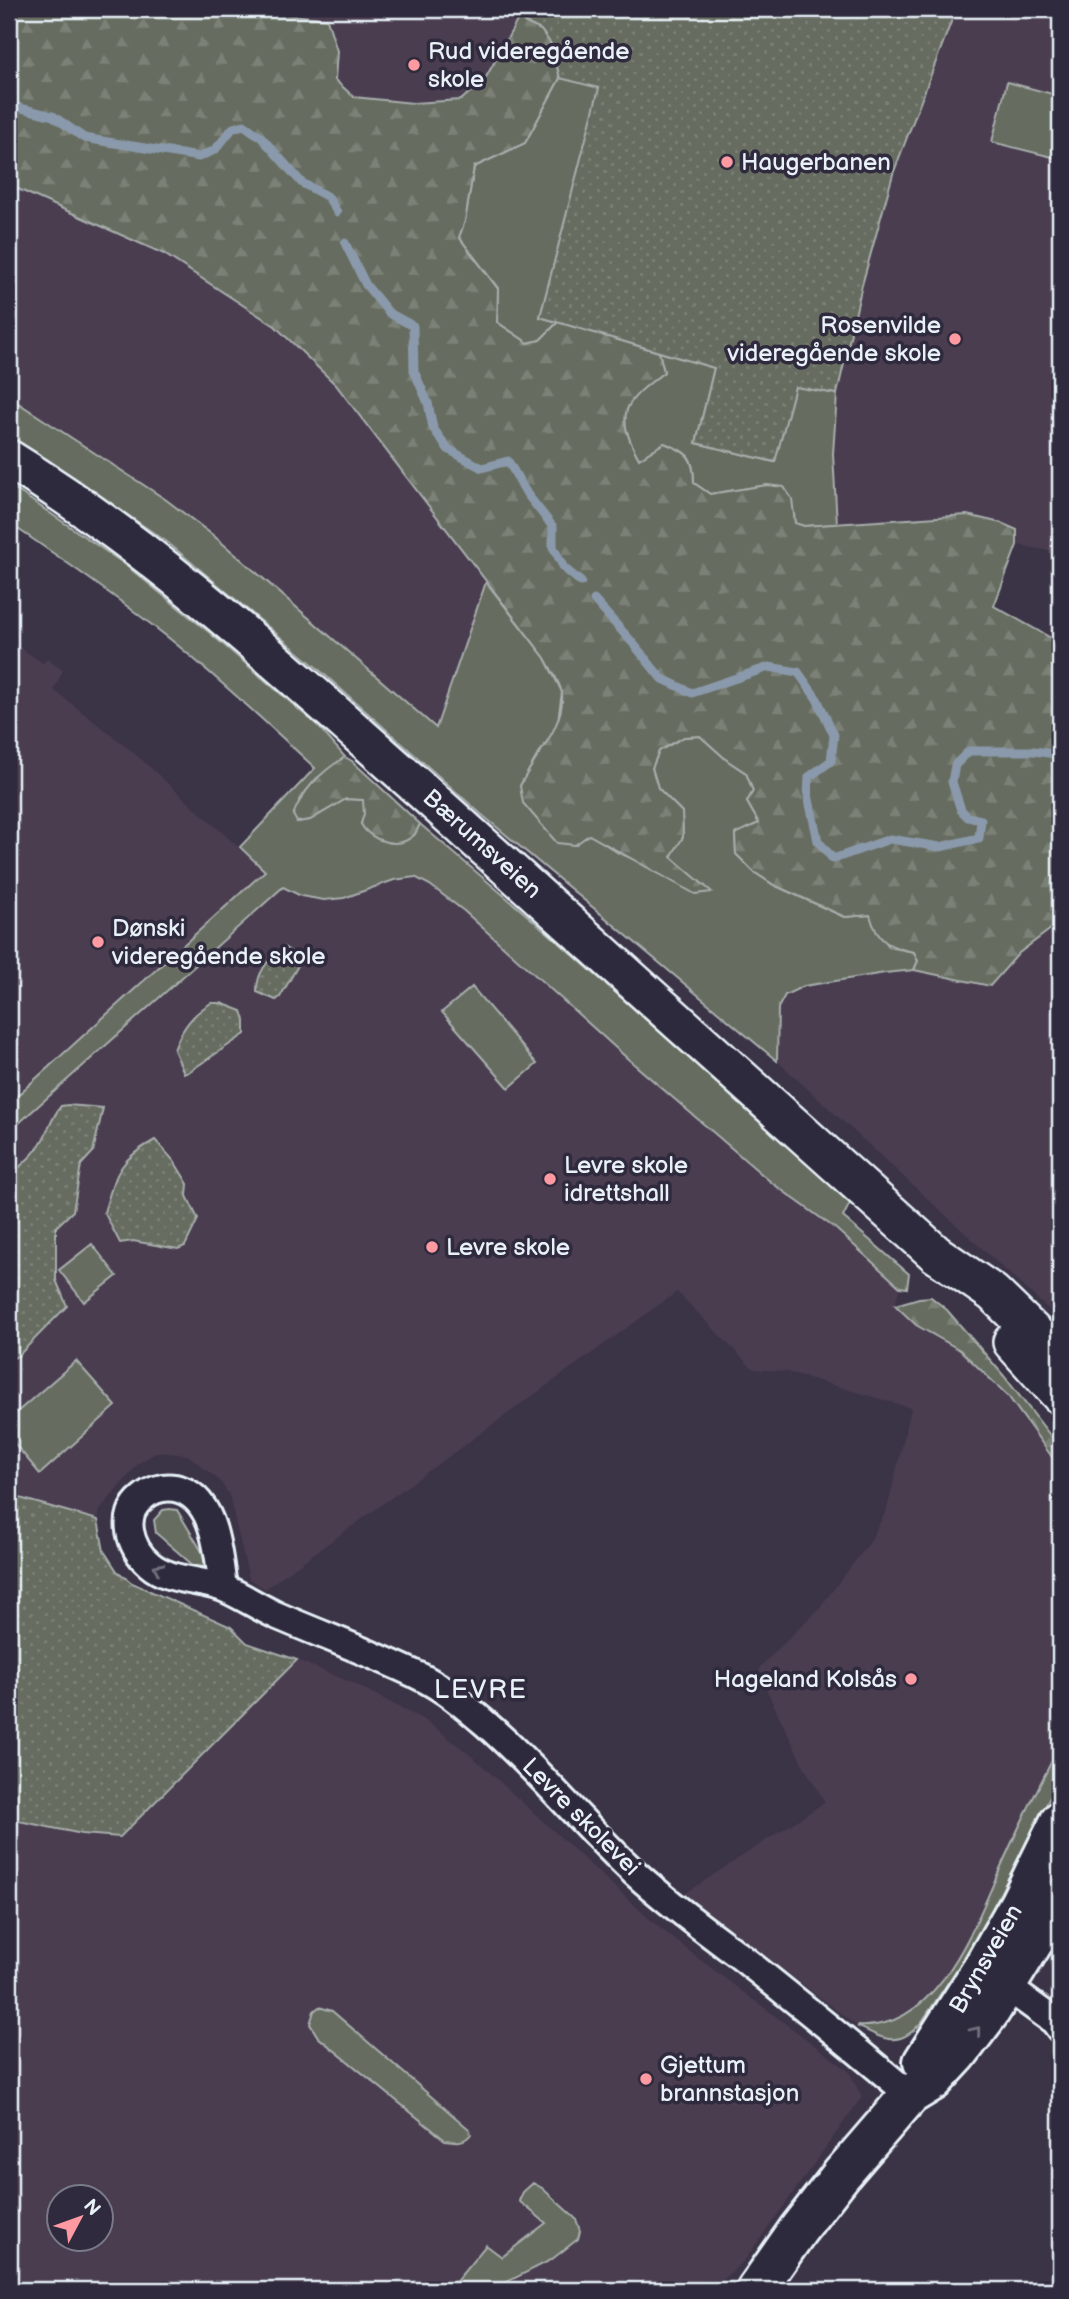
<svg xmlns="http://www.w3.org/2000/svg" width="1069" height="2299" viewBox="0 0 1069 2299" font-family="'Balsamiq Sans',sans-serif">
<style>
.built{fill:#4a3d50;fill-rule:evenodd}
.grass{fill:#666c5f;stroke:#a7aeac;stroke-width:2}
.forest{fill:url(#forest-firs);stroke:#a7aeac;stroke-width:2}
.park{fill:url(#park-dots);stroke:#a7aeac;stroke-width:2}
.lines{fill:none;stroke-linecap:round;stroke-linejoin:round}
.stream{stroke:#8a99ab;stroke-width:9}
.minor-casing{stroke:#e8f1f8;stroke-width:32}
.secondary-casing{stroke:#e8f1f8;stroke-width:42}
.primary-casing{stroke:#e8f1f8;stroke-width:44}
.minor{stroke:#2f2a3d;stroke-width:26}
.secondary{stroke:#2f2a3d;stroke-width:37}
.primary{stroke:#2f2a3d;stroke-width:38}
.oneway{stroke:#70707e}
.poi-dot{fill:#ff9aa2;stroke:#2f2a3d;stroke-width:2.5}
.labels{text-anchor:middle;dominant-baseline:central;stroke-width:7;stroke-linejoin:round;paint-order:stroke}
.poi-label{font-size:24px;fill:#e8f1f8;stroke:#2f2a3d;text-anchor:start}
.street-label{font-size:24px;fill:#e8f1f8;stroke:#2f2a3d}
.neighbourhood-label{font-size:26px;letter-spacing:2px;fill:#e8f1f8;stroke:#2f2a3d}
</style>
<defs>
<pattern id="forest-firs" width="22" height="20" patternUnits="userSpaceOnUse" patternTransform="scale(1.75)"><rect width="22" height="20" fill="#666c5f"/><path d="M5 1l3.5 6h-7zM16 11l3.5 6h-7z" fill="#7c8177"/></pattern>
<pattern id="park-dots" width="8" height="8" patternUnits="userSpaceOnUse" patternTransform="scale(1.75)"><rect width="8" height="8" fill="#666c5f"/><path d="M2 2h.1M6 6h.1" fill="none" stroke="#7c8177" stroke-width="1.8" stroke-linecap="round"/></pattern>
</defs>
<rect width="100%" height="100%" fill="#3b3346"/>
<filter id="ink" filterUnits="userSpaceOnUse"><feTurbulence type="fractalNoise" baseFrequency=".0143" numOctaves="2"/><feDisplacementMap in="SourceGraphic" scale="14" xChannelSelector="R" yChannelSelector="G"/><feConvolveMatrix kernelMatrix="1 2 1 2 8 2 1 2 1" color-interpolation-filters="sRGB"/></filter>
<g filter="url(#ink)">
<!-- built -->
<path class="built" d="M 237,9 L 530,9 L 518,19 L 485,79 L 461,100 L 413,103 L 354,97 L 335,80 L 337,51 L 327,19 Z
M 956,9 L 1060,9 L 1060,553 L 1017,545 L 1016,530 L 1001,523 L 967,515 L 837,524 L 833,454 L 837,394 L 862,285 L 893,174 Z
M 9,185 L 164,254 L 275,326 L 336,385 L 486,582 L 437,728 L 214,536 L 165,499 L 9,397 Z
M 9,640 L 43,663 L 47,659 L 63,670 L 54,690 L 132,751 L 283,887 L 301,896 L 324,900 L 344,898 L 394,880 L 415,877 L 430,885 L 464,911 L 628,1059 L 772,1183 L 836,1229 L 900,1287 L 895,1305 L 916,1325 L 960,1350 L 1008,1396 L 1060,1468 L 1060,1745 L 1024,1816 L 957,1961 L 938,1987 L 908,2014 L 885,2024 L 868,2027 L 857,2026 L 684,1894 L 825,1802 L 804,1767 L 766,1689 L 759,1668 L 819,1608 L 869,1543 L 887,1509 L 911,1408 L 787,1372 L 753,1369 L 677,1292 L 265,1589 L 249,1579 L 229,1495 L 220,1481 L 187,1455 L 157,1452 L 139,1463 L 100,1510 L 98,1520 L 9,1495 Z
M 1060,922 L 1060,1320 L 777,1061 L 778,1007 L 785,995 L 804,986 L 885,973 L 914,970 L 990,986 L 1019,953 Z
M 297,1660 L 353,1683 L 428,1722 L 473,1757 L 654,1923 L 703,1962 L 849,2071 L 862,2097 L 745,2260 L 721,2281 L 704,2280 L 696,2290 L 656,2290 L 647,2282 L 639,2279 L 615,2290 L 22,2290 L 9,2281 L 9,1819 L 120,1836 ZM 60,2198 L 102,2198 L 102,2240 L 60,2240 Z"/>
<!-- grass -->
<path class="grass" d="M 560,78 L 600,87 L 540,317 L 558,322 L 540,340 L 528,343 L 497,322 L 498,288 L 459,237 L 465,221 L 474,167 L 525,143 Z
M 1007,82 L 1060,96 L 1060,159 L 992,142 Z
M 659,352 L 714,368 L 696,443 L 774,462 L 795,386 L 837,394 L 833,454 L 837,524 L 804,526 L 795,524 L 794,514 L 767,485 L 710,494 L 694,483 C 694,456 688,452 664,443 L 639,459 C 613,412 625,402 664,372 Z
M 9,397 L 165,499 L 214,536 L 436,728 L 486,582 L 545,658 L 562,692 L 557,728 L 538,754 L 520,786 L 617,852 L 711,892 L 670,856 L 683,837 L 682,812 L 658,788 L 652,768 L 659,751 L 684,737 L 700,736 L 728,761 L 746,773 L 753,791 L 747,802 L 759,823 L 735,834 L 736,854 L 754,872 L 774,885 L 844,917 L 870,915 L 889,947 L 914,952 L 918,961 L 914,970 L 885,973 L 804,986 L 785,995 L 778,1008 L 777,1061 L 481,814 L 316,667 L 167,542 L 56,466 L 9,436 Z
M 9,485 L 123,563 L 210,633 L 318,726 L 345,757 L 316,779 L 299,800 L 297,822 L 310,820 L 346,799 L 364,800 L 364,814 L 361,824 L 414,835 L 420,824 L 555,939 L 811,1166 L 850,1203 L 843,1217 L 909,1274 L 907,1288 L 900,1287 L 836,1229 L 772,1183 L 628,1059 L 464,911 L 430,885 L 415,877 L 394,880 L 344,898 L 324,900 L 301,896 L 283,887 L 9,1132 L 9,1103 L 265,871 L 240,847 L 315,768 C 268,724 220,680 170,639 C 118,598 64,560 9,523 Z
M 472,987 L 537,1064 L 509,1088 L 442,1012 Z
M 92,1244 L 117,1276 L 84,1302 L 59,1270 Z
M 76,1361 L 116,1406 L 40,1474 L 9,1437 L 9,1419 Z
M 170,1509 L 177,1510 L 204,1555 L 206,1562 L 204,1566 L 195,1567 L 156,1533 L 154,1520 L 163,1510 Z
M 1060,1745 L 1060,1778 L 974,1944 L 921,2023 C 898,2049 884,2039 857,2026 C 943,2031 978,1914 1008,1851 C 1024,1815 1042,1780 1060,1745 Z
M 319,2007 L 332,2011 L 469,2129 L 471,2134 C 464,2144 455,2141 445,2140 L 318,2037 L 310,2024 L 314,2011 Z
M 533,2183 L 542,2188 L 576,2219 L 580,2231 L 578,2239 L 551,2260 L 491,2290 L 449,2290 L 486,2245 L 502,2257 L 546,2223 L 519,2201 L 523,2192 Z"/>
<!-- forest -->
<path class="forest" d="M 9,9 L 237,9 L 327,19 L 337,51 L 335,80 L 354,97 L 413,103 L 461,100 L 485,79 L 518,19 L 541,30 L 551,44 L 560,78 L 525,143 L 474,167 L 465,221 L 459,237 L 498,289 L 497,322 L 528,343 L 540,340 L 558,322 L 659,352 L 664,372 C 625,402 613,412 639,459 L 664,443 C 687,452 694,456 694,483 L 710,494 L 767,485 L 784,487 L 792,499 L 795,523 L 804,526 L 967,515 L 1001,523 L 1017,530 L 1017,545 L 994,606 L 1060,643 L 1060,922 L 1019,953 L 990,986 L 914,970 L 918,961 L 914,952 C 889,947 877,942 870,915 L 845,917 L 774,885 L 754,872 L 736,854 L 735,834 L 759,823 L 747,802 L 753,791 L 746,773 L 728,761 L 700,736 L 684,737 L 659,751 L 652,768 L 658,788 L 682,812 L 683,837 L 671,857 L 712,892 L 695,894 L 589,835 L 575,845 L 557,843 L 523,803 L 520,786 C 534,757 565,727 562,693 C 560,682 550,668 545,658 L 336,385 L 275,326 L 164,254 L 9,185 Z
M 345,757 L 352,761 L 420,824 C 418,827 417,831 415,834 C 399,851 370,841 361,824 L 364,814 L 363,800 L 346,799 L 310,820 L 297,822 L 293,815 C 303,789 322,771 345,757 Z
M 931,1297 L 947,1310 L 1004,1376 L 1060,1448 L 1060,1468 L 1008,1396 L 960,1350 L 916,1325 L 895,1305 L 919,1298 Z"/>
<!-- park -->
<path class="park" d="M 530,9 L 956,9 L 893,174 L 862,285 L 837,394 L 795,387 L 775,462 L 696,443 L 714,368 L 540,317 L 599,88 L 560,78 L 551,44 L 541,30 L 518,19 Z
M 284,947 L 300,958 L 300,962 L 280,997 L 276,1000 L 257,992 C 256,972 269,958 284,947 Z
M 211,1003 L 221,1003 L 242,1011 L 245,1020 L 245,1034 L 187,1073 L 184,1073 L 174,1050 C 181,1029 192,1014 211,1003 Z
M 68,1105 L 103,1108 L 93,1152 L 81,1165 L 73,1211 L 56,1227 L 56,1280 L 67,1306 L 18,1356 L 9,1360 L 9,1180 C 17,1166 31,1159 39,1146 C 48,1133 51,1118 61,1106 Z
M 155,1140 L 174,1161 L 188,1184 L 187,1196 L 198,1219 L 185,1246 L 178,1249 L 133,1241 L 120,1243 L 104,1212 C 116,1174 118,1160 155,1140 Z
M 9,1495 L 98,1520 L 104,1551 L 117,1571 L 132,1583 L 231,1627 L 247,1643 L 297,1660 L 120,1837 L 82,1834 L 9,1819 Z"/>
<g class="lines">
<!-- stream -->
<path class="stream" d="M 9,105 L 53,116 L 84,138 L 199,157 L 215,150 L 233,128 L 244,125 L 261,137 L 302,183 L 328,197 L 337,212
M 345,243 L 366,285 L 389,313 L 413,326 L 414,371 L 428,403 L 433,428 L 448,449 L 482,468 L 508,461 L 527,494 L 553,527 L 553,547 L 564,568 L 581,582
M 594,600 L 632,642 L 661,678 L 692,693 L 769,667 L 798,672 L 817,699 L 834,735 L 831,761 L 809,777 L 808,795 L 818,841 L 833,859 L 890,839 L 940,847 L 979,838 L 981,820 L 968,817 L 961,810 L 952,782 L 955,765 L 969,751 L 1034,751 L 1055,754 L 1060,752"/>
<!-- minor casing -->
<g class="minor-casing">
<path id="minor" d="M 223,1587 C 218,1555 216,1496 175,1488 C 163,1486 151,1490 142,1498 C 120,1515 130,1548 149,1564 C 169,1582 203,1579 226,1589 C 244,1597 260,1608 278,1616 C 325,1636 373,1654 419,1676 C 444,1688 465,1706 486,1724 C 539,1770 583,1825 635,1873 C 669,1904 705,1930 741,1957 C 798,2002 854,2048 910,2095
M 992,1976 L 1054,2021 L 1060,2029"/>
</g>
<!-- secondary casing -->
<g class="secondary-casing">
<path id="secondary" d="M 9,459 C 159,551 289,673 420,789 C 593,943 765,1098 936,1254 L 993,1293 L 1060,1358
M 1012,1342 L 1060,1395"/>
</g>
<!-- primary casing -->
<g class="primary-casing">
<path id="primary" d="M 923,2062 L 982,1969 L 1019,1904 L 1060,1821
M 756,2290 L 798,2230 L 841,2175 L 910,2095 L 933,2081 L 958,2054 L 990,2012 L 1060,1899"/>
</g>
<!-- minor -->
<use href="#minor" class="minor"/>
<!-- secondary -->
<use href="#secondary" class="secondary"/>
<!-- primary -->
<use href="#primary" class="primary"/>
</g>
<!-- one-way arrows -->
<defs><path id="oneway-chevron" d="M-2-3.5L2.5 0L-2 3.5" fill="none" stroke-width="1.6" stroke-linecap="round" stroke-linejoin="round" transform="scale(1.75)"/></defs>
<g class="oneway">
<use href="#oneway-chevron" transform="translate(158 1568) rotate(-154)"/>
<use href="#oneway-chevron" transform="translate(976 2031) rotate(-52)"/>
</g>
</g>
<!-- markers -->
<g class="poi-dot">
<circle cx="414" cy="65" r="7"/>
<circle cx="727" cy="162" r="7"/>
<circle cx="955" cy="339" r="7"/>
<circle cx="98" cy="942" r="7"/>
<circle cx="550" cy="1179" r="7"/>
<circle cx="432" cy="1247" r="7"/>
<circle cx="911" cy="1679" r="7"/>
<circle cx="646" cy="2079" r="7"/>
</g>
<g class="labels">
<!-- poi labels -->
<g class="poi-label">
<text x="428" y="51">Rud videregående<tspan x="428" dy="28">skole</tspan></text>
<text x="741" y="162">Haugerbanen</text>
<text x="941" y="325" text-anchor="end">Rosenvilde<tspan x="941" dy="28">videregående skole</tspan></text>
<text x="112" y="928">Dønski<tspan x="112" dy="28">videregående skole</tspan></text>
<text x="564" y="1165">Levre skole<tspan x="564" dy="28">idrettshall</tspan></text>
<text x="446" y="1247">Levre skole</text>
<text x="897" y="1679" text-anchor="end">Hageland Kolsås</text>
<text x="660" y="2065">Gjettum<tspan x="660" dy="28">brannstasjon</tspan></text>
</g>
<!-- street labels -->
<g class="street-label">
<text transform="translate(482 844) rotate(42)">Bærumsveien</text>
<text transform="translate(581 1817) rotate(45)">Levre skolevei</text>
<text transform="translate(986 1959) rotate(-60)">Brynsveien</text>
</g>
<!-- neighbourhood labels -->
<g class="neighbourhood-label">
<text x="481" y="1690">LEVRE</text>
</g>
</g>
<!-- margin -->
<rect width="1069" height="2299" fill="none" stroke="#2f2a3d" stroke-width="35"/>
<rect x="18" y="18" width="1034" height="2264" fill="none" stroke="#e8f1f8" stroke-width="2.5" filter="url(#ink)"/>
<!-- north arrow -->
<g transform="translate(80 2218) rotate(49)"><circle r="33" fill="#2f2a3d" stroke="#797a88" stroke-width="2"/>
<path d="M0-5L12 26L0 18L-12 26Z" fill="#ff9aa2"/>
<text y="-10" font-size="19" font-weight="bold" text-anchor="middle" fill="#e8f1f8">N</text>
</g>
</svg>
